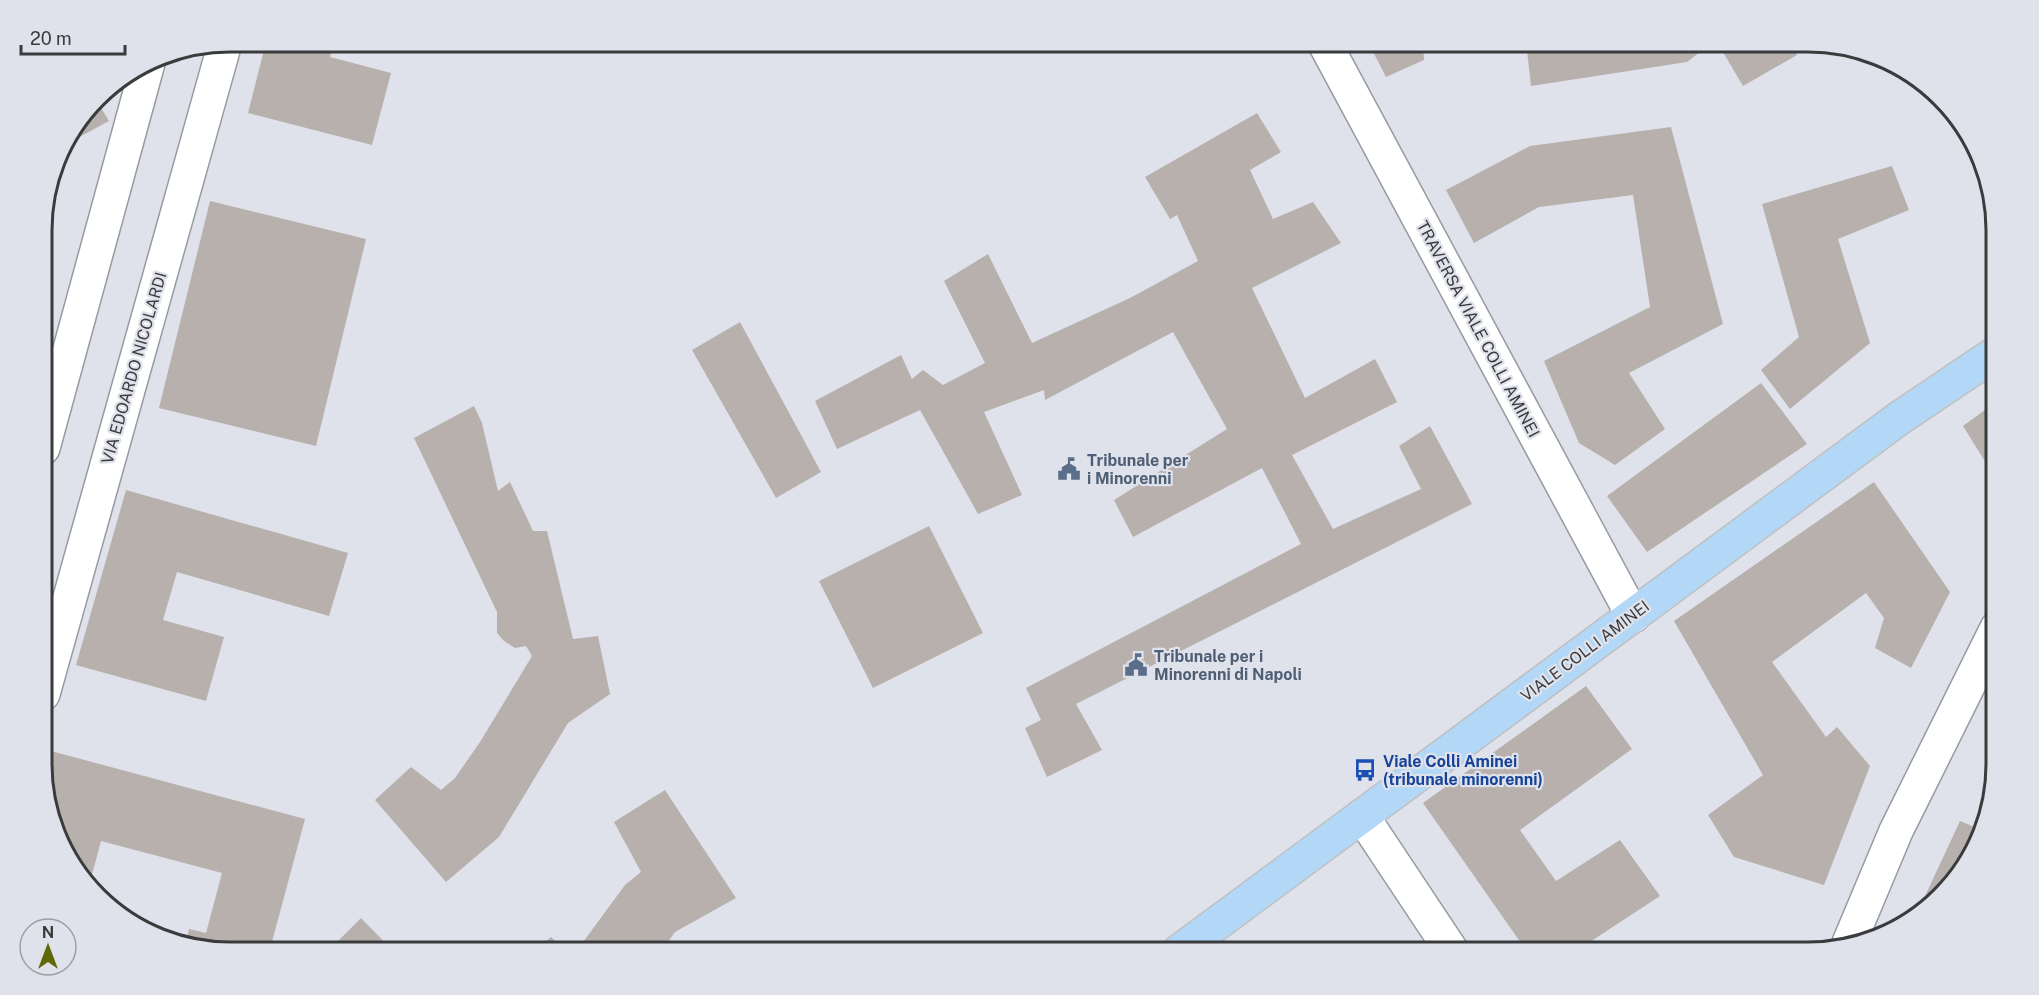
<svg xmlns="http://www.w3.org/2000/svg" width="2039" height="995" viewBox="0 0 2039 995" font-family="'Public Sans',sans-serif">
<style>
.building{fill:#b8b0ad}
.lines{fill:none;stroke-linecap:round;stroke-linejoin:round}
.minor-casing{stroke:#969aa1;stroke-width:36}
.major-casing{stroke:#c0c0c1;stroke-width:36}
.minor{stroke:#fff;stroke-width:33}
.major{stroke:#b2d7f7;stroke-width:33}
.labels{text-anchor:middle;dominant-baseline:central;stroke-width:4.5;stroke-linejoin:round;paint-order:stroke}
.street-label{font-size:16px;fill:#393b3d;stroke:#dfe2ea}
.service-label{font-size:16px;font-weight:bold;fill:#4e5e75;stroke:#dfe2ea;text-anchor:start}
.transit-label{font-size:16px;font-weight:bold;fill:#164399;stroke:#dfe2ea;text-anchor:start}
.rim{fill:none;stroke:#393b3d;stroke-width:3}
</style>
<rect width="100%" height="100%" fill="#dfe2ea"/>
<!-- building -->
<path class="building" d="M 266,42 L 334,42 L 330,57 L 391,73 L 372,145 L 248,113 Z
M 1368,42 L 1423,42 L 1424,60 L 1386,77 Z
M 1526,42 L 1713,42 L 1687,62 L 1531,86 Z
M 1717,42 L 1790,42 L 1797,55 L 1743,86 Z
M 97,101 L 109,121 L 61,147 L 62,147 Z
M 1257,113 L 1281,152 L 1250,170 L 1273,219 L 1313,202 L 1341,243 L 1252,288 L 1305,398 L 1375,359 L 1397,402 L 1292,455 L 1333,529 L 1421,489 L 1399,446 L 1430,426 L 1472,504 L 1076,704 L 1102,750 L 1047,777 L 1025,728 L 1041,720 L 1026,688 L 1301,544 L 1262,468 L 1133,537 L 1114,500 L 1227,429 L 1173,332 L 1045,400 L 1044,390 L 984,412 L 1022,495 L 978,514 L 920,410 L 837,449 L 815,401 L 901,355 L 912,379 L 923,370 L 943,385 L 985,363 L 944,281 L 988,254 L 1032,343 L 1130,298 L 1198,261 L 1177,215 L 1170,219 L 1145,177 Z
M 1671,127 L 1723,324 L 1629,373 L 1665,429 L 1615,465 L 1579,443 L 1544,361 L 1650,307 L 1633,195 L 1539,207 L 1474,243 L 1446,190 L 1530,146 Z
M 1892,166 L 1909,210 L 1838,239 L 1870,343 L 1790,409 L 1761,370 L 1799,337 L 1762,204 Z
M 210,201 L 366,239 L 316,446 L 159,408 Z
M 43,253 L 50,256 L 43,280 Z
M 740,322 L 821,472 L 776,498 L 692,350 Z
M 1761,383 L 1807,444 L 1647,552 L 1607,496 Z
M 1996,402 L 1996,479 L 1963,426 Z
M 474,406 L 482,423 L 498,491 L 510,482 L 533,531 L 547,531 L 573,639 L 598,636 L 610,694 L 568,723 L 499,837 L 446,882 L 375,800 L 411,767 L 441,790 L 455,778 L 480,742 L 532,656 L 526,646 L 515,648 L 504,641 L 497,633 L 497,612 L 414,438 Z
M 1874,482 L 1950,592 L 1911,668 L 1875,648 L 1884,618 L 1866,593 L 1772,662 L 1826,737 L 1837,727 L 1870,766 L 1824,885 L 1734,857 L 1708,815 L 1763,775 L 1674,621 Z
M 126,490 L 348,553 L 329,616 L 177,572 L 163,620 L 224,637 L 206,701 L 76,665 Z
M 929,526 L 983,633 L 873,688 L 819,581 Z
M 1586,686 L 1632,749 L 1520,830 L 1556,881 L 1620,840 L 1660,896 L 1573,953 L 1528,953 L 1423,803 Z
M 51,751 L 305,819 L 269,953 L 231,953 L 186,943 L 189,929 L 206,933 L 222,873 L 101,841 L 89,886 L 81,879 L 44,789 L 44,779 Z
M 665,790 L 736,898 L 675,932 L 660,953 L 575,953 L 625,885 L 641,872 L 614,822 Z
M 1960,821 L 1982,830 L 1978,848 L 1913,922 Z
M 361,918 L 395,953 L 326,953 Z
M 551,937 L 568,953 L 533,953 Z"/>
<g class="lines">
<!-- minor casing -->
<g class="minor-casing">
<path id="minor" d="M 1324,42 L 1633,616
M 43,448 L 148,63
M 43,694 L 225,43
M 1362,816 L 1453,953
M 1849,943 L 1896,831 L 1997,628"/>
</g>
<!-- major casing -->
<g class="major-casing">
<path id="major" d="M 1177,953 L 1898,419 L 1996,353"/>
</g>
<!-- minor -->
<use href="#minor" class="minor"/>
<!-- major -->
<use href="#major" class="major"/>
</g>
<!-- icons -->
<defs>
<g id="civic-bare" transform="scale(1.8)"><path d="M-.6-6.5H3V-4.5H.6V-3L4-1V1h2V6H-6V1h2V-1L-.6-3ZM-1.2 2.5V6h2.4V2.5Z" fill="#5c6f8a" stroke="#dfe2ea" stroke-width="2.5" paint-order="stroke"/></g>
<g id="bus-bare" transform="scale(1.8)"><path d="M-5-6H5V4H4V6H2V4H-2V6H-4V4H-5ZM-3.5-4V0h7V-4ZM-3.5 1.2v1.5H-2V1.2ZM2 1.2v1.5H3.5V1.2Z" fill="#1a4fb4" stroke="#dfe2ea" stroke-width="2.5" paint-order="stroke"/></g>
</defs>
<g fill-rule="evenodd">
<use href="#civic-bare" x="1069" y="469"/>
<use href="#civic-bare" x="1136" y="665"/>
<use href="#bus-bare" x="1365" y="770"/>
</g>
<g class="labels">
<!-- street labels -->
<g class="street-label">
<text transform="translate(1478 329) rotate(62)">TRAVERSA VIALE COLLI AMINEI</text>
<text transform="translate(134 368) rotate(-74)">VIA EDOARDO NICOLARDI</text>
<text transform="translate(1585 651) rotate(-37)">VIALE COLLI AMINEI</text>
</g>
<!-- service labels -->
<g class="service-label">
<text x="1087" y="460">Tribunale per<tspan x="1087" dy="18">i Minorenni</tspan></text>
<text x="1154" y="656">Tribunale per i<tspan x="1154" dy="18">Minorenni di Napoli</tspan></text>
</g>
<!-- transit labels -->
<g class="transit-label">
<text x="1383" y="761">Viale Colli Aminei<tspan x="1383" dy="18">(tribunale minorenni)</tspan></text>
</g>
</g>
<!-- crop -->
<path d="M0 0H2039V995H0ZM230 52H1808A178 178 0 0 1 1986 230V764A178 178 0 0 1 1808 942H230A178 178 0 0 1 52 764V230A178 178 0 0 1 230 52Z" fill="#dfe2ea" fill-rule="evenodd"/>
<path class="rim" d="M230 52H1808A178 178 0 0 1 1986 230V764A178 178 0 0 1 1808 942H230A178 178 0 0 1 52 764V230A178 178 0 0 1 230 52Z"/>
<!-- north arrow -->
<g transform="translate(48 947)"><circle r="28" fill="#dfe2ea" stroke="#9d9fa5" stroke-width="1.5"/>
<path d="M0-4.5L10 22L0 15L-10 22Z" fill="#616808"/>
<text y="-9" font-size="16" font-weight="bold" text-anchor="middle" fill="#393b3d">N</text>
</g>
<!-- scale -->
<path d="M21 45v9h104v-9" fill="none" stroke="#393b3d" stroke-width="3"/>
<text x="30" y="45" font-size="18" fill="#393b3d" stroke="#dfe2ea" stroke-width="4.5" paint-order="stroke">20 m</text>
</svg>
